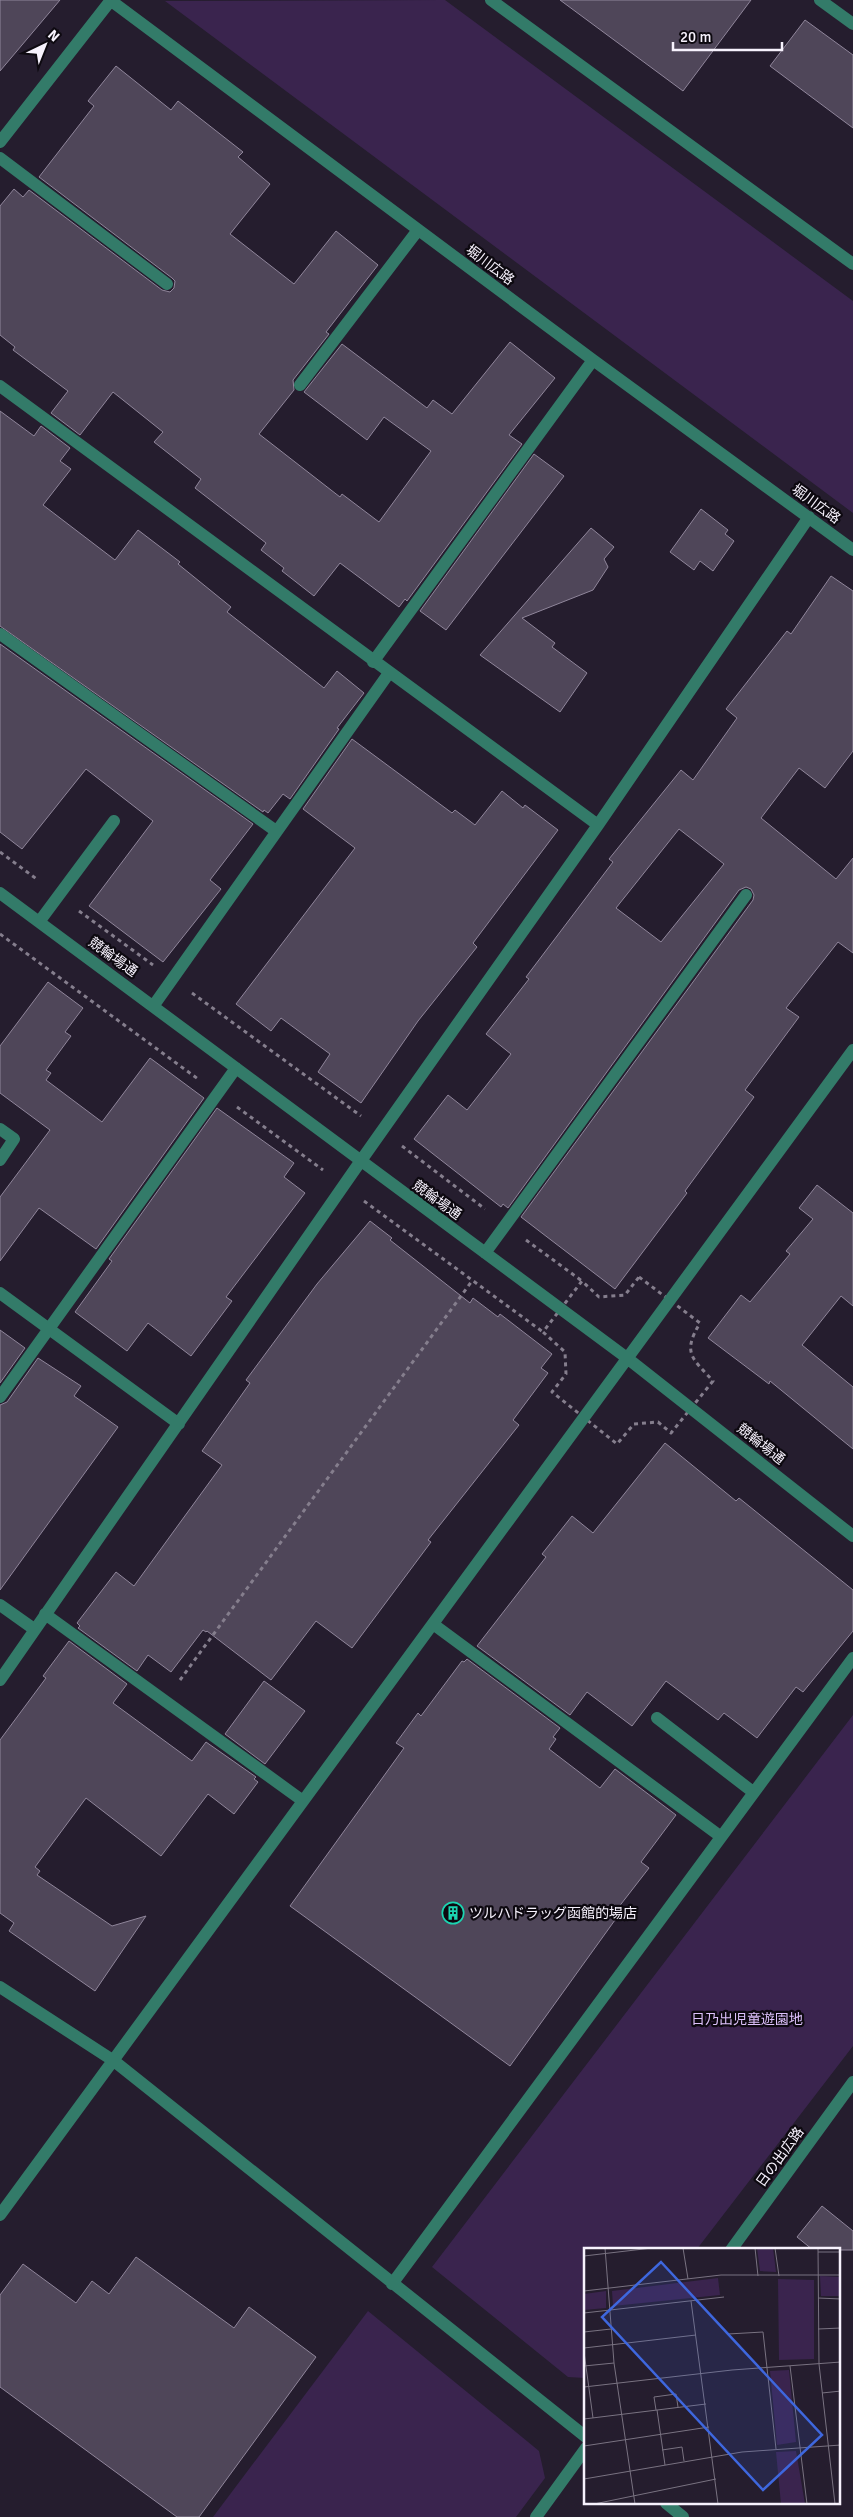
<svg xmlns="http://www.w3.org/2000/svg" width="853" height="2517" viewBox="0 0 853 2517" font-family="Signika,'Noto Sans JP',sans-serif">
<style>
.green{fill:#3a244e}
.building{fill:#4f4659;stroke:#90869b;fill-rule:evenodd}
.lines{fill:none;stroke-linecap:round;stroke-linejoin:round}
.path{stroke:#857e8d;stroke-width:3;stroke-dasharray:4 4;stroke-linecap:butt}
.minor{stroke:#337b69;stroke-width:12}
.labels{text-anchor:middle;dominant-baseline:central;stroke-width:4.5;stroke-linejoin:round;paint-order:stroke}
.street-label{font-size:14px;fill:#f7f2fd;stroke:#0d0910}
.poi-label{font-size:14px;fill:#f7f2fd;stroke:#0d0910;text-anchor:start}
.park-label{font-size:14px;fill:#ddc1fb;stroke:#0d0910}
.inset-road{fill:none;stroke:#797281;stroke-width:1}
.view{fill:#3e67de;fill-opacity:0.15;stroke:#3e67de;stroke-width:2.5}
.inset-edge{fill:none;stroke:#f7f2fd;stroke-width:2.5}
</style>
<rect width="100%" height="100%" fill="#251d2e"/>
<!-- green -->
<path class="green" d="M 445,0 L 853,301 L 853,513 L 165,1 Z
M 853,1715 L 853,2046 L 697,2249 L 586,2250 L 585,2378 L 568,2377 L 432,2267 Z
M 368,2311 L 539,2451 L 545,2478 L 516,2517 L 213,2517 Z"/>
<!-- building -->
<path class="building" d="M 0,0 L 60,0 L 0,71 Z
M 560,0 L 751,0 L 683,91 Z
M 805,20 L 853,55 L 853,128 L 770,66 Z
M 116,66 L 171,110 L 178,101 L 243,152 L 238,157 L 270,184 L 230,234 L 294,284 L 336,231 L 378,265 L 326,332 L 329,334 L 293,380 L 294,390 L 259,434 L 340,497 L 342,494 L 379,522 L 431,451 L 384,417 L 367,440 L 304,392 L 342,344 L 427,408 L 433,400 L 452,414 L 510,342 L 555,378 L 509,435 L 522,444 L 407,601 L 405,599 L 399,607 L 340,563 L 314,596 L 282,571 L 284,568 L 261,550 L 266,543 L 195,488 L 201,479 L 154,442 L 163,432 L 113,392 L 80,435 L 51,413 L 68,391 L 13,350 L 15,347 L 0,335 L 0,206 L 14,189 L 23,197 L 29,190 L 162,290 L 170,292 L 174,288 L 175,281 L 172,278 L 39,177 L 94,106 L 88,101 Z
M 0,411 L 34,436 L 41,426 L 70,448 L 60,461 L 71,469 L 43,505 L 115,560 L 138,530 L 180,562 L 178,564 L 231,607 L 227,612 L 324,688 L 337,671 L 364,693 L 337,728 L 339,729 L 290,799 L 283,794 L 268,813 L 264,810 L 263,812 L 0,626 Z
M 534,454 L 564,476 L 446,630 L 420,611 Z
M 701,509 L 728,530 L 725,534 L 734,541 L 713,571 L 700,561 L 694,570 L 670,552 Z
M 591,528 L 614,547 L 604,559 L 608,567 L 593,590 L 522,618 L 555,643 L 552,647 L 587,673 L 560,712 L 480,655 Z
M 831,576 L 853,591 L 853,751 L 825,788 L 799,768 L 761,818 L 836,879 L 853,858 L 853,953 L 838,942 L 786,1008 L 799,1017 L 745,1090 L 754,1097 L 685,1191 L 687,1193 L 615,1289 L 521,1217 L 753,900 L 754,895 L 751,889 L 746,887 L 739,890 L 508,1208 L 503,1204 L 501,1207 L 414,1139 L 448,1095 L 467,1110 L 511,1054 L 486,1034 L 529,979 L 526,977 L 613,862 L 609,859 L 681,770 L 693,780 L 737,718 L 726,709 L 787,631 L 791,634 ZM 679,829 L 724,864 L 661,942 L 616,908 Z
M 0,644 L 253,824 L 210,880 L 221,889 L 163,962 L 89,906 L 153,821 L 86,769 L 22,849 L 0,832 Z
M 352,739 L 452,813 L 455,810 L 475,825 L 502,791 L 523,808 L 525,805 L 558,830 L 473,943 L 477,947 L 418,1021 L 361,1103 L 318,1072 L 330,1054 L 281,1018 L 271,1031 L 236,1004 L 355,848 L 303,809 Z
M 48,982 L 83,1008 L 65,1032 L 71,1036 L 46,1070 L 51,1073 L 46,1080 L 102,1122 L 150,1058 L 204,1098 L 96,1249 L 39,1208 L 0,1261 L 0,1197 L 50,1130 L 0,1093 L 0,1046 Z
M 217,1108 L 294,1163 L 284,1177 L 305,1193 L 226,1297 L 232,1301 L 191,1356 L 148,1323 L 127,1351 L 75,1312 L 112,1261 L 109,1259 Z
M 817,1185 L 853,1213 L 853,1306 L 841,1296 L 802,1345 L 853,1387 L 853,1449 L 770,1381 L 769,1384 L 708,1338 L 741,1295 L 750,1302 L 790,1254 L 786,1251 L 813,1219 L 799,1208 Z
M 370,1221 L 392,1238 L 390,1240 L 470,1303 L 473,1298 L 498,1317 L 500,1314 L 552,1354 L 541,1368 L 548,1373 L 513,1420 L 519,1425 L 428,1540 L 431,1542 L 352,1648 L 316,1621 L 271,1680 L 207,1631 L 206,1632 L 203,1630 L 171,1672 L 148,1655 L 137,1671 L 78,1628 L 80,1626 L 77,1623 L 116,1572 L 134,1586 L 179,1524 L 222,1465 L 202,1451 L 250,1383 L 246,1380 L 317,1284 Z
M 0,1330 L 25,1348 L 0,1383 Z
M 38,1358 L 81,1386 L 74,1396 L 118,1427 L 0,1590 L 0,1405 L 7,1402 Z
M 665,1443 L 736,1501 L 739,1498 L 853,1590 L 853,1631 L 803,1692 L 796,1687 L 757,1738 L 724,1713 L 718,1720 L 666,1681 L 632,1726 L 587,1692 L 570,1715 L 477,1646 L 546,1557 L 542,1554 L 572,1516 L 593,1533 Z
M 69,1641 L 127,1684 L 113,1703 L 192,1761 L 206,1742 L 256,1777 L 254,1779 L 258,1782 L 234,1814 L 208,1794 L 161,1856 L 86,1798 L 35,1867 L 40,1871 L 37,1875 L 112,1926 L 146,1916 L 95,1991 L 9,1931 L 14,1923 L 0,1913 L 0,1740 L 46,1678 L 43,1676 Z
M 467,1659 L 560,1728 L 553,1737 L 556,1739 L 549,1749 L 600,1788 L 615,1769 L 676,1815 L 641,1862 L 649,1868 L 611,1917 L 615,1920 L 510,2066 L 290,1906 L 404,1748 L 396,1743 L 418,1713 L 421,1716 L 462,1661 L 464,1662 Z
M 264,1681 L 305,1711 L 265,1764 L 225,1734 Z
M 822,2206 L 853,2231 L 853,2250 L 813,2250 L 797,2237 Z
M 136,2257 L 234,2328 L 249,2307 L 316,2357 L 199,2517 L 177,2517 L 0,2387 L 0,2295 L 23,2264 L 76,2303 L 92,2281 L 109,2294 Z"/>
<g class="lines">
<!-- path -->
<path class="path" d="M 0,852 L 38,880
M 79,911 L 153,965
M 0,934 L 198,1079
M 192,993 L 361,1116
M 237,1107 L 323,1170
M 402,1146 L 485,1209
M 364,1201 L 543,1332
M 526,1240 L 582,1281
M 639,1277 L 700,1323 C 682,1353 692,1358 713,1381 L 671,1433 L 658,1422 L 634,1424 L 617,1444 L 552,1392 L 566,1374 L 565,1352 L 543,1332 L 582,1281 L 599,1297 L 625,1295 Z
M 180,1680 L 472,1281"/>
<!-- minor -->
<path class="minor" d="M 110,0 L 593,360 L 853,550
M 491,0 L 853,264
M 820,0 L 853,24
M 0,142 L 111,0
M 0,158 L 167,284
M 300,385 L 418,230
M 0,386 L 598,825
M 0,634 L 276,831
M 373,662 L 593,360
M 0,893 L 627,1358 L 853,1536
M 39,922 L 114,821
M 154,1005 L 389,673
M 0,1129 L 14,1139 L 0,1160
M 485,1253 L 746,895
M 0,1293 L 179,1424
M 0,1397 L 236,1068
M 0,1605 L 34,1629
M 45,1614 L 303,1801
M 433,1624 L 720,1836
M 0,1680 L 360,1162 L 598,825 L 809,517
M 657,1718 L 753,1792
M 0,1987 L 114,2061 L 586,2437
M 0,2215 L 853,1050
M 731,2250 L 853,2082
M 392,2284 L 853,1658
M 666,2503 L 683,2517
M 536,2517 L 586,2448"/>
</g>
<!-- icons -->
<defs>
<g id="building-ring" transform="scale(1.125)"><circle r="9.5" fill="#0d0910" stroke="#1bd5b1" stroke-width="1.5"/><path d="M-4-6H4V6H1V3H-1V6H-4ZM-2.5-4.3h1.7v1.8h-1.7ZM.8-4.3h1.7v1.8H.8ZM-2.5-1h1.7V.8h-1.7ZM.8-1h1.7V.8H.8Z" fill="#1bd5b1"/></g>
</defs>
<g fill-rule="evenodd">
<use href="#building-ring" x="453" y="1913"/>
</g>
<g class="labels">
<!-- street labels -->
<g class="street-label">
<text transform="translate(490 265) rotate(37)">堀川広路</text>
<text transform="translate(816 504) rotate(36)">堀川広路</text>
<text transform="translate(113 957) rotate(36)">競輪場通</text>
<text transform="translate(437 1200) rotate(36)">競輪場通</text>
<text transform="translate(761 1444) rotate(38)">競輪場通</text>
<text transform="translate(780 2157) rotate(-54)">日の出広路</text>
</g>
<!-- poi labels -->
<g class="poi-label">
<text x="469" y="1913">ツルハドラッグ函館的場店</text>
</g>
<!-- park labels -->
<g class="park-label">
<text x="747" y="2019">日乃出児童遊園地</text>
</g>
</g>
<!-- overview -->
<g transform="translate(584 2248)">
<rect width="256" height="256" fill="#251d2e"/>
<path d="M 173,0 L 189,0 L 192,24 L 176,23 ZM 236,28 L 256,29 L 256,48 L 237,48 ZM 134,30 L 136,47 L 29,58 L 28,43 ZM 194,31 L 230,32 L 230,111 L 195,112 ZM 22,43 L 22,60 L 0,62 L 0,46 ZM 205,122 L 212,194 L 193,197 L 186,123 ZM 212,203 L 221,256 L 197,256 L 192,204 Z" fill="#3a244e"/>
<path class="inset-road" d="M 21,0 L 30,115 L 51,256M 99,0 L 104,31M 171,0 L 174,28M 191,0 L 195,28M 234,0 L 235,116 L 251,256M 234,4 L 257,4M 0,8 L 68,0M 0,43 L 137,27 L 257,27M 234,50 L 257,51M 107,53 L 134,256M 0,65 L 140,49M 234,81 L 257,80M 0,84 L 27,81M 144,86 L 179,84 L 192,201M 0,100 L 112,87M 0,104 L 9,170M 0,118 L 30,115M 206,118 L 223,256M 0,139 L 148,122 L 257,114M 238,145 L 257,143M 72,162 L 70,149 L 92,146 L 94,159M 73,162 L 81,217M 0,171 L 122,156M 0,198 L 125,179M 78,202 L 98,199 L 100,213M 0,231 L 158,204 L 257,197M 10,256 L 132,231"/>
<path class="view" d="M 77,14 L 238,187 L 179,242 L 18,69 Z"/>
<rect width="256" height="256" class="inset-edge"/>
</g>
<!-- north arrow -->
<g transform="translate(45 45) rotate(43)" stroke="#0d0910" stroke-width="4" paint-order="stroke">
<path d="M0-4L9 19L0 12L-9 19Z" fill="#f7f2fd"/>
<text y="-8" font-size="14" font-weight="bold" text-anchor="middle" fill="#f7f2fd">N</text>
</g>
<!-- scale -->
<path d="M673 42v8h109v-8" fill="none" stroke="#f7f2fd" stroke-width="2.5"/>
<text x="680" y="42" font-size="15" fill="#f7f2fd" stroke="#0d0910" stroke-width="4" paint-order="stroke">20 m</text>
</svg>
